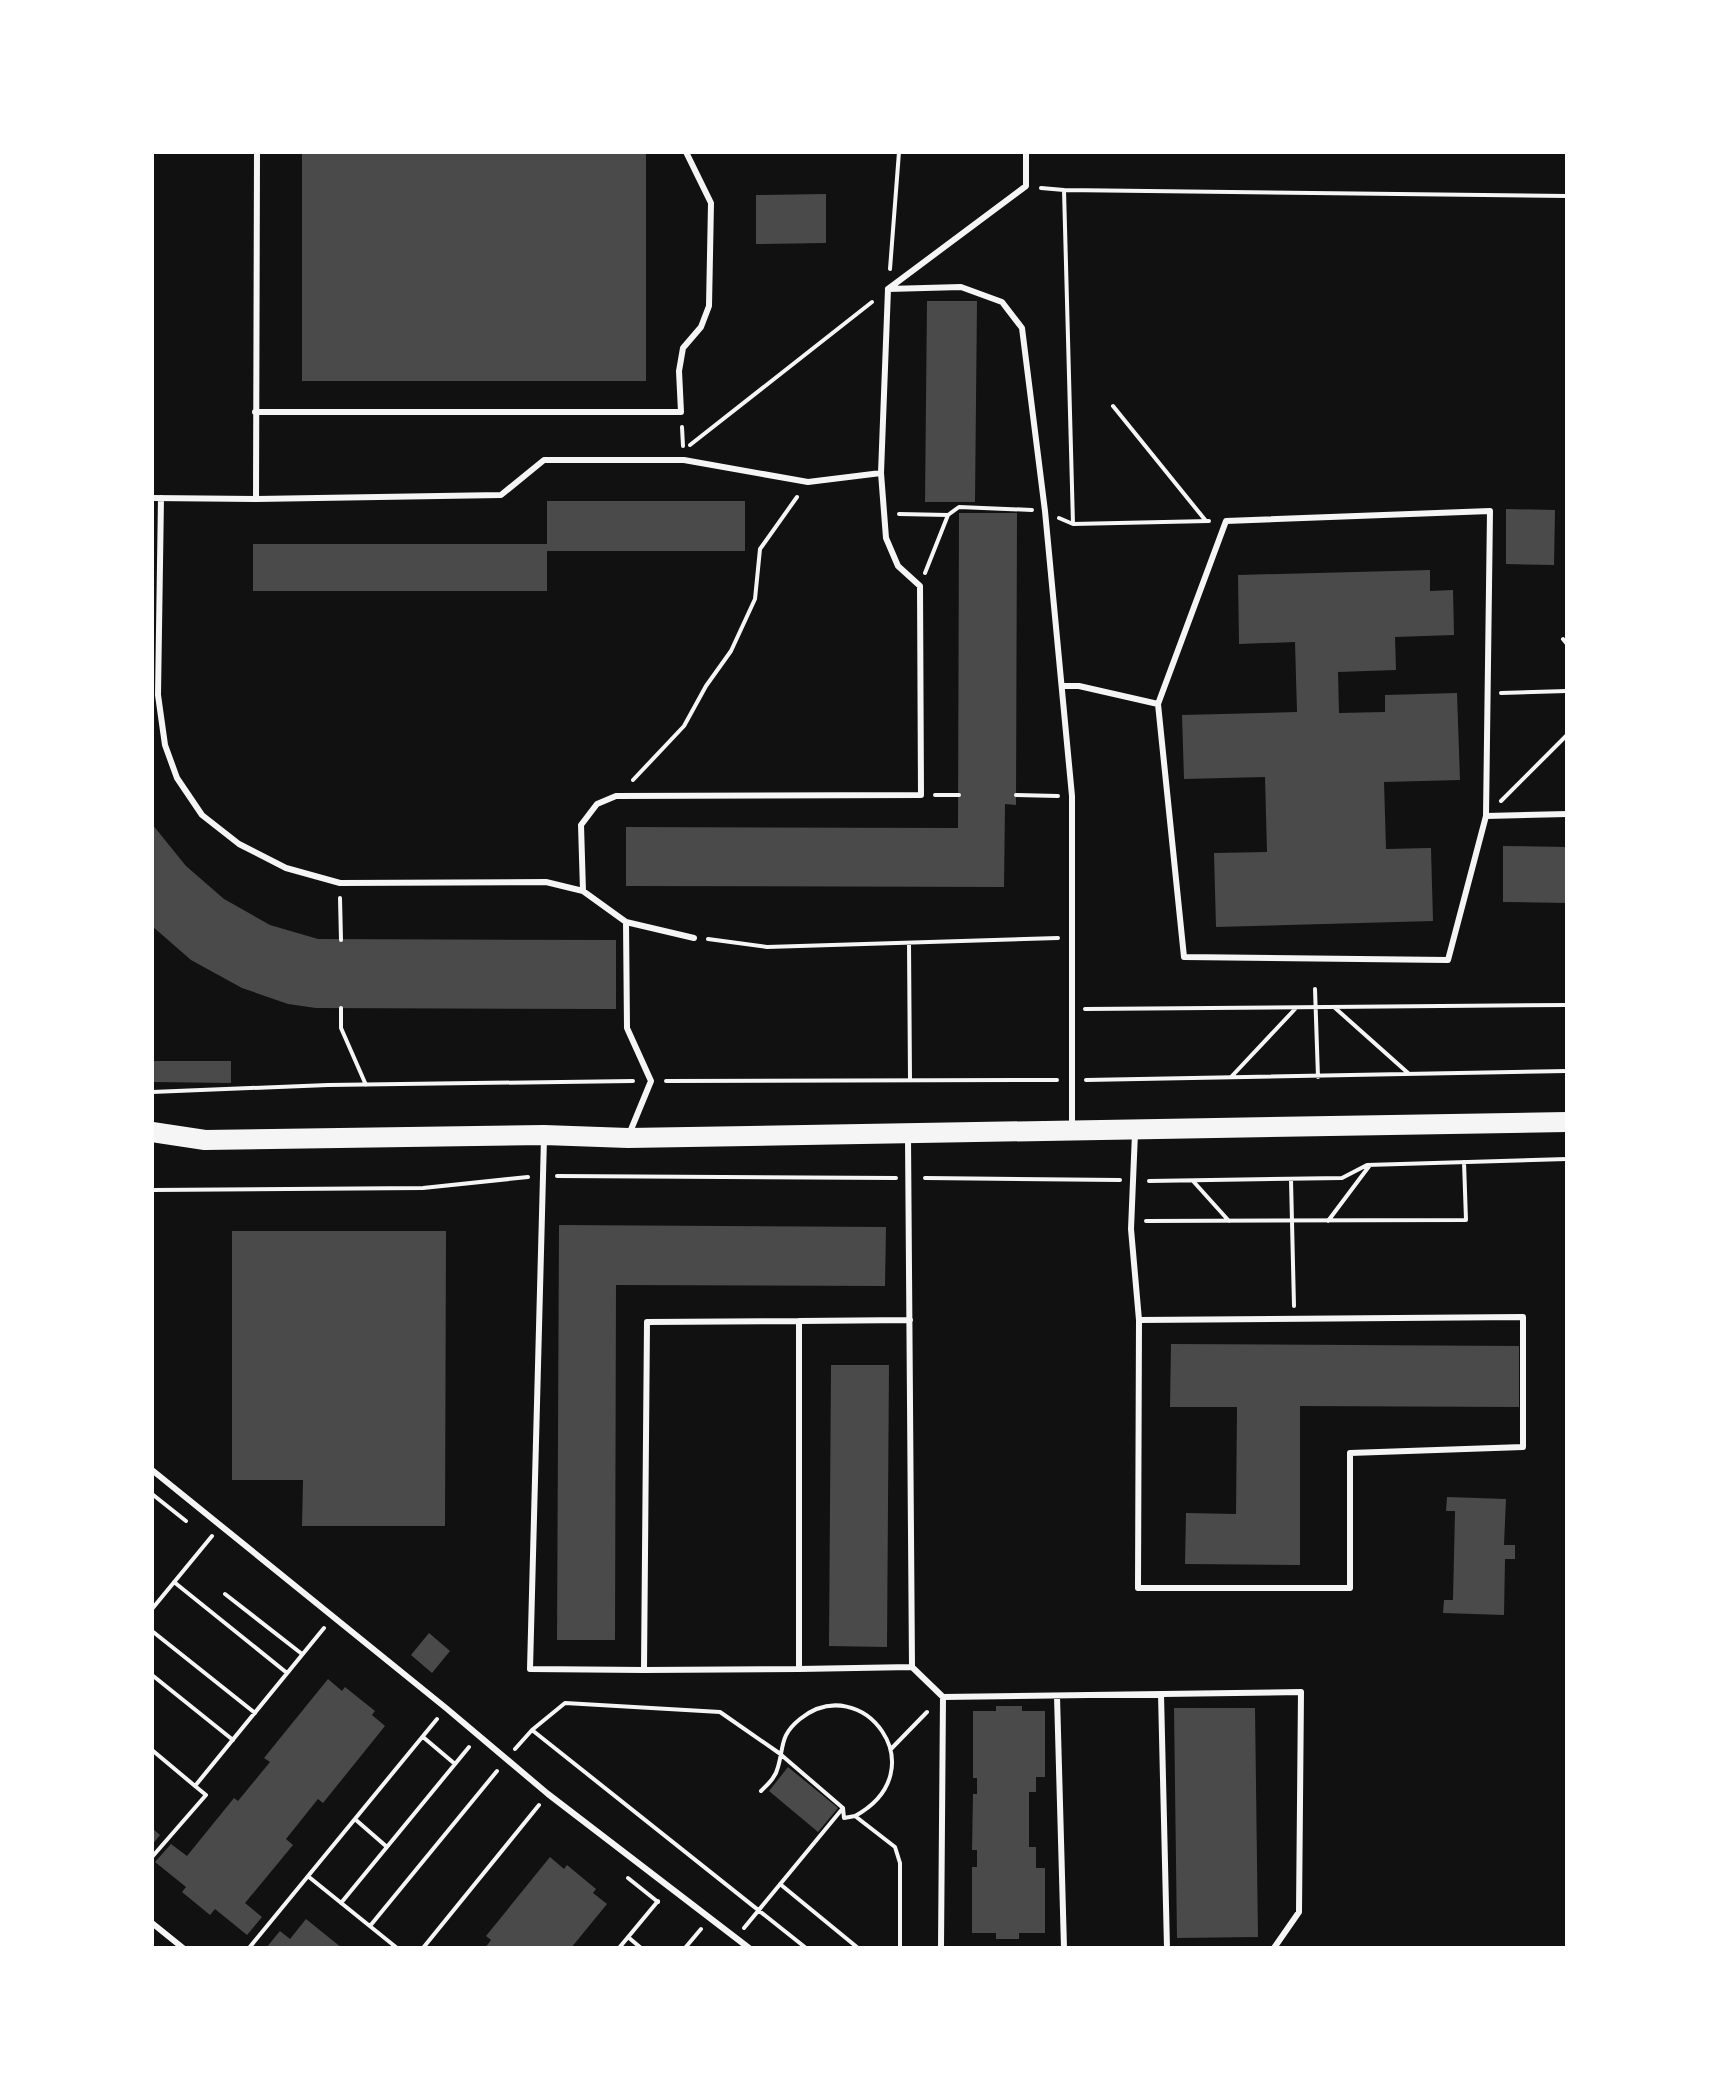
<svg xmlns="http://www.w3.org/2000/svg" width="1719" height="2100" viewBox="0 0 1719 2100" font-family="Raleway,sans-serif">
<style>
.building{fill:#4a4a4a}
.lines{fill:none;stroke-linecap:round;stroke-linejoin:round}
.path{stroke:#f5f5f5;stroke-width:4}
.service{stroke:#f5f5f5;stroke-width:6}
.primary{stroke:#f5f5f5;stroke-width:20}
</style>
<rect width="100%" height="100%" fill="#111"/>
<!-- building -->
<path class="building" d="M 302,152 L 646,152 L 646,381 L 302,381 Z
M 826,194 L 826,243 L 756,244 L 756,195 Z
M 927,301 L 977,301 L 975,502 L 925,502 Z
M 547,501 L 745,501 L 745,551 L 547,551 L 547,591 L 253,591 L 253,544 L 547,544 Z
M 1506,509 L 1555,510 L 1554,565 L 1506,564 Z
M 959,513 L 1017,513 L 1016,805 L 1005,804 L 1004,887 L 626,886 L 626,827 L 958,828 Z
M 1430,570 L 1430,591 L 1453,590 L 1454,635 L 1395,637 L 1396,670 L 1338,672 L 1339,713 L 1385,712 L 1385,695 L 1457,693 L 1460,780 L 1384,782 L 1386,849 L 1431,848 L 1433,921 L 1216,927 L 1214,853 L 1267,852 L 1265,777 L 1184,779 L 1182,715 L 1297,712 L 1295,642 L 1239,644 L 1238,575 Z
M 152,824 L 186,866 L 224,899 L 270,925 L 318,939 L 616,940 L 616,1009 L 316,1008 L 288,1004 L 242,988 L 191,960 L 152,926 Z
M 1503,846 L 1567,847 L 1567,903 L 1503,902 Z
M 152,1061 L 231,1061 L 231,1083 L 152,1082 Z
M 559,1225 L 886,1227 L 885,1286 L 616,1285 L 615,1640 L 557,1640 Z
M 232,1231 L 446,1231 L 445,1526 L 302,1526 L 303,1480 L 232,1480 Z
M 1171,1344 L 1519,1346 L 1519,1407 L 1300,1406 L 1300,1565 L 1185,1564 L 1186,1513 L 1236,1514 L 1237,1407 L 1170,1407 Z
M 831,1365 L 889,1365 L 887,1647 L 829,1646 Z
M 1447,1497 L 1506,1499 L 1504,1545 L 1515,1545 L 1515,1559 L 1505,1559 L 1504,1615 L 1443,1613 L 1444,1600 L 1453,1600 L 1455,1511 L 1446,1511 Z
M 429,1633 L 450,1651 L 432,1673 L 411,1655 Z
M 328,1679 L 342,1691 L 345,1687 L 375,1711 L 372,1715 L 385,1726 L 323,1803 L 318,1799 L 286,1839 L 293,1845 L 245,1903 L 262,1917 L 247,1935 L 215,1909 L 210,1915 L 182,1892 L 186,1887 L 155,1862 L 171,1844 L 187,1856 L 234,1798 L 238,1801 L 270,1762 L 264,1758 Z
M 996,1706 L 1022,1706 L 1022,1711 L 1045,1711 L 1045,1777 L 1036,1777 L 1036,1792 L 1029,1792 L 1029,1847 L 1036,1847 L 1036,1868 L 1045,1868 L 1045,1933 L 1019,1933 L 1019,1939 L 996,1939 L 996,1933 L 972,1933 L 972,1867 L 977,1867 L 977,1850 L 972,1850 L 973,1794 L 977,1794 L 977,1778 L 973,1778 L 973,1711 L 996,1711 Z
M 1174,1708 L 1255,1708 L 1258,1937 L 1177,1938 Z
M 788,1767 L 838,1808 L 818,1832 L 769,1791 Z
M 152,1828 L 160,1835 L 152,1845 Z
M 550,1857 L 564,1869 L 567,1865 L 596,1889 L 593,1893 L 607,1904 L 571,1948 L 485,1948 L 491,1940 L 486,1936 Z
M 306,1919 L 342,1948 L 266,1948 L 280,1931 L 290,1939 Z"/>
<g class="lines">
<!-- path -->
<path class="path" d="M 1041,188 L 1064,190 L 1073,524
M 1064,190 L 1567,196
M 890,269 L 899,152
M 1113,406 L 1206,521
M 682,427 L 683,446
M 690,445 L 872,302
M 899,514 L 948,515 L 959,507 L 1032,510
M 1059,518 L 1073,524 L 1209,521
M 925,573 L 948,515
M 1563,639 L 1567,644
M 1501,693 L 1567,691
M 633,780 L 684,726 L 706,686 L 731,651 L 755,599 L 760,549 L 797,497
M 935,795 L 959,795
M 1016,795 L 1058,796
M 1501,801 L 1567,735
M 340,898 L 341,940
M 708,939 L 767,947 L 1058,938
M 909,943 L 910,1080
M 1315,989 L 1318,1077
M 1334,1007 L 1408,1073
M 341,1008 L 341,1028 L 366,1085
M 1085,1009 L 1567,1005
M 1232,1076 L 1296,1008
M 1086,1080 L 1567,1071
M 666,1081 L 1057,1080
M 152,1092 L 328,1085 L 633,1081
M 557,1176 L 896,1178
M 925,1178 L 1120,1180
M 1291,1180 L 1294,1306
M 1149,1181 L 1342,1178 L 1367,1165 L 1567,1159
M 1193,1181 L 1229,1221
M 152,1190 L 423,1188 L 528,1177
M 1146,1221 L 1466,1220 L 1464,1162
M 1328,1221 L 1370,1165
M 152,1494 L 186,1521
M 174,1582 L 287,1673
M 225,1594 L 302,1654
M 152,1609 L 212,1536
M 152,1631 L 255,1713
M 152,1675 L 233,1740
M 532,1730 L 806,1948
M 423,1737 L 455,1764
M 515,1749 L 532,1730 L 565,1703 L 720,1712 L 779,1753 L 843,1808 L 844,1818 L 855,1816 L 895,1847 L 900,1863 L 900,1948
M 891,1749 L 927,1712
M 152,1750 L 195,1786 L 324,1628
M 761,1791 C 768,1784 776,1777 778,1767 C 784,1746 780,1735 800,1719 C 862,1669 939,1770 855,1816
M 356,1820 L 387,1847
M 152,1857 L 206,1795 L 195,1786
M 309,1877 L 397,1948
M 628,1878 L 658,1902
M 780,1884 L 858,1948
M 341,1903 L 469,1747
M 370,1926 L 497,1771
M 744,1928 L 843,1808
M 628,1937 L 641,1948
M 249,1948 L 437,1719
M 423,1948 L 539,1805
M 619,1948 L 658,1901
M 685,1948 L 701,1929"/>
<!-- service -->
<path class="service" d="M 888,289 L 961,287 L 1002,302 L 1022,328 L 1045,511 L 1072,796 L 1072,1127
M 888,289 L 1026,186 L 1026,152
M 255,412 L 681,412 L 679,371 L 683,348 L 701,327 L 709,306 L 711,203 L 686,152
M 152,498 L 256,499 L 501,495 L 544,460 L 684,460 L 808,482 L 881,473
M 161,498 L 158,695 L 165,745 L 177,778 L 202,815 L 239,844 L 286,868 L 340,883 L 546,882 L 583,891
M 256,499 L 257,152
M 1063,686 L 1079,686 L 1158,704 L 1184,957 L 1448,960 L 1486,816 L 1567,814
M 1158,704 L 1226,521 L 1490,511 L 1486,816
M 626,922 L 694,938
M 630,1132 L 651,1081 L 627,1028 L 626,922 L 583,891 L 581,825 L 597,804 L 616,796 L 921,795 L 920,586 L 898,566 L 886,538 L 881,473 L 888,289
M 1135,1133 L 1131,1229 L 1139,1320 L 1138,1588 L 1350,1588 L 1350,1453 L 1523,1447 L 1523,1317 L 1139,1320
M 908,1137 L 912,1667 L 799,1669 L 799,1321 L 910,1320
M 544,1138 L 530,1669 L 644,1670 L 647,1322 L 799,1321
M 152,1470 L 446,1708 L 548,1794 L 749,1948
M 912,1667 L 943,1697 L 1301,1692 L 1299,1912 L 1274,1948
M 644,1670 L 799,1669
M 1161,1694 L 1167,1948
M 1057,1696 L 1064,1948
M 152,1923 L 183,1948
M 941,1948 L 943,1697"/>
<!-- primary -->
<path class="primary" d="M 152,1132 L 205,1140 L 544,1135 L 628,1138 L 1567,1122"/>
</g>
<!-- border -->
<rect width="1719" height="2100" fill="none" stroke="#ffffff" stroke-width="308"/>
</svg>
